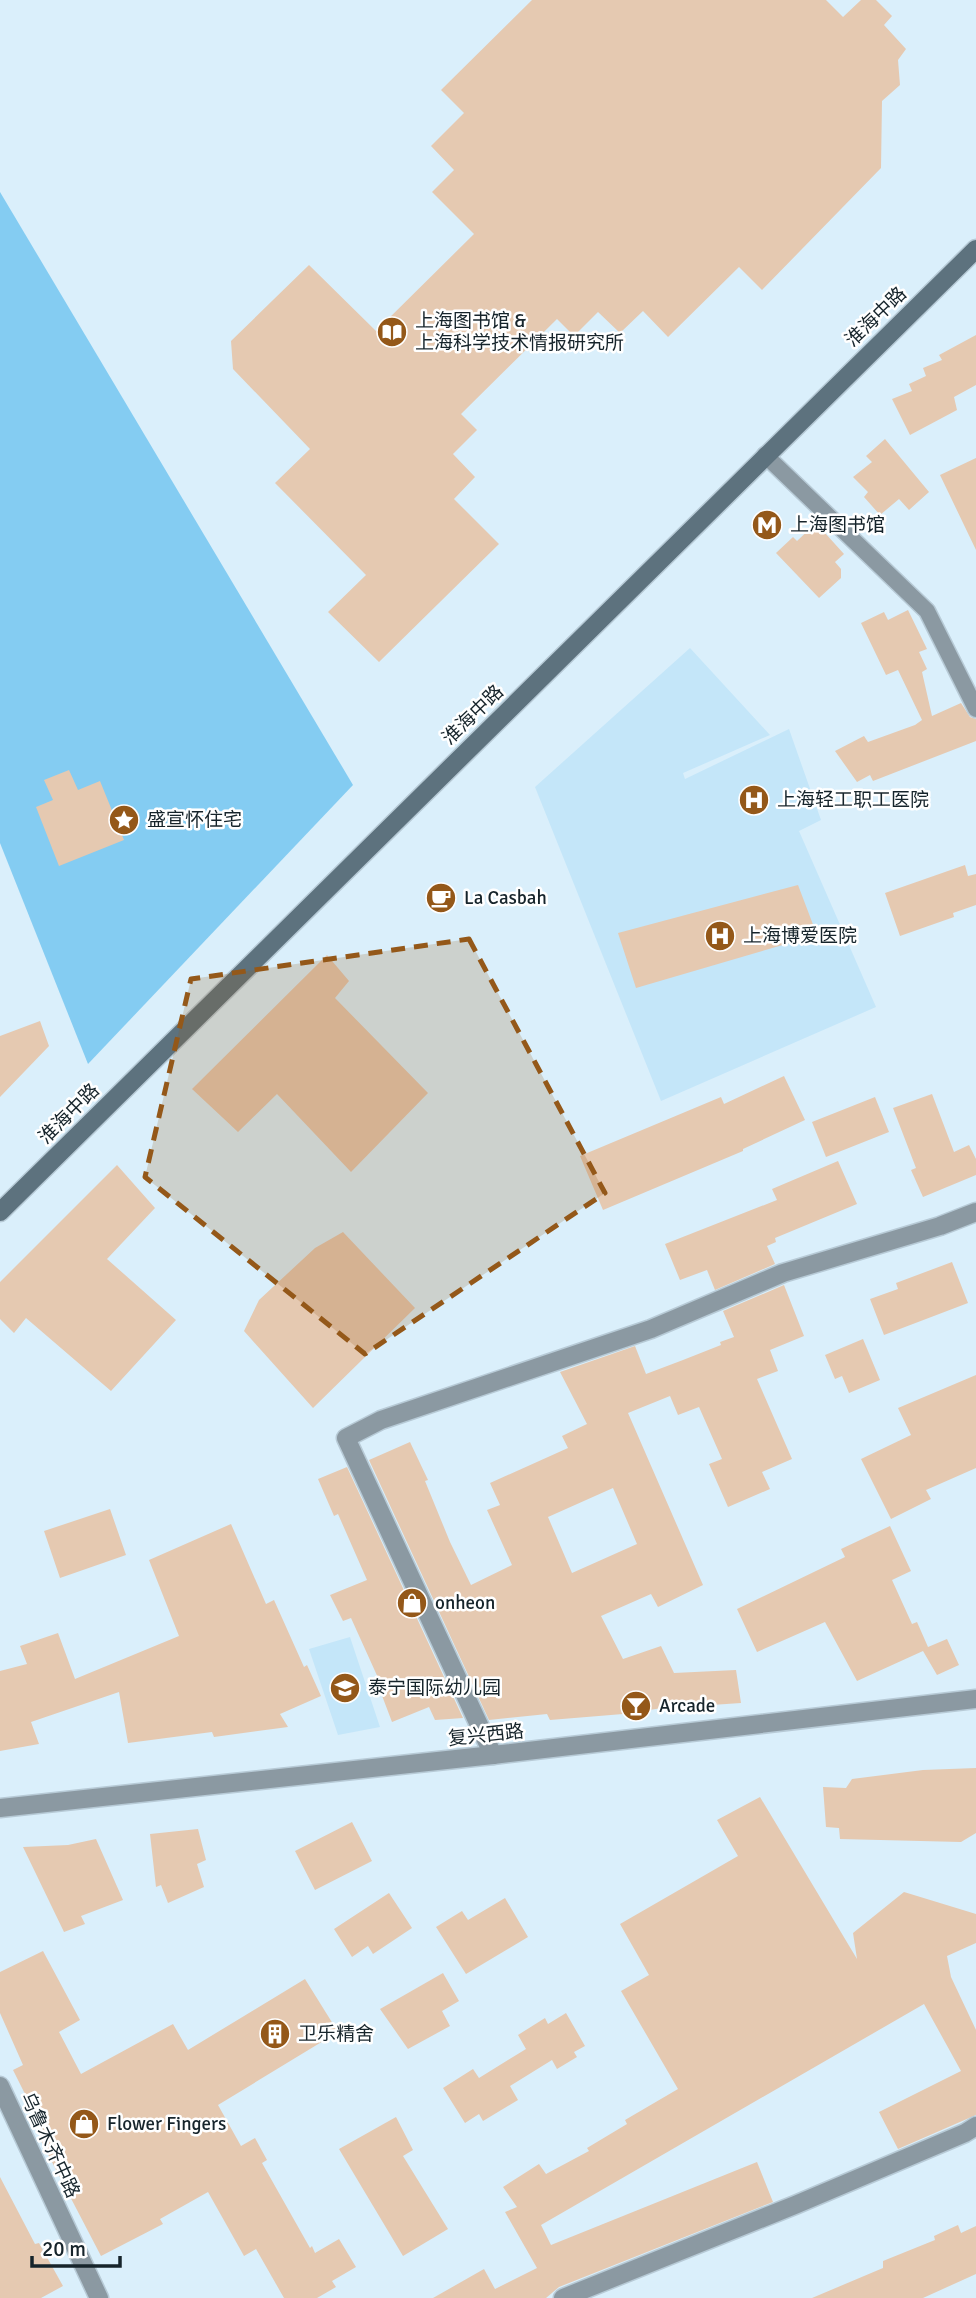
<svg xmlns="http://www.w3.org/2000/svg" width="976" height="2298" viewBox="0 0 976 2298" font-family="Signika,'Noto Sans SC',sans-serif">
<style>
.built{fill:#c4e6f9}
.green{fill:#84ccf2}
.building{fill:#e5c9b1;fill-rule:evenodd}
.lines{fill:none;stroke-linecap:round;stroke-linejoin:round}
.service-casing{stroke:#b7cad6;stroke-width:19}
.minor-casing{stroke:#b7cad6;stroke-width:21}
.tertiary-casing{stroke:#b7cad6;stroke-width:21}
.secondary-casing{stroke:#b7cad6;stroke-width:21}
.service{stroke:#8b99a2;stroke-width:16}
.minor{stroke:#8b99a2;stroke-width:18}
.tertiary{stroke:#8b99a2;stroke-width:18}
.secondary{stroke:#5d727e;stroke-width:18}
.marked{fill:#945819;fill-opacity:0.2;stroke:#945819;stroke-width:5;stroke-dasharray:14 9;stroke-linejoin:round}
.labels{text-anchor:middle;dominant-baseline:central;stroke-width:5;stroke-linejoin:round;paint-order:stroke}
.street-label{font-size:19px;fill:#16242b;stroke:#fff}
.poi-label{font-size:19px;fill:#16242b;stroke:#fff;text-anchor:start}
</style>
<rect width="100%" height="100%" fill="#daeffb"/>
<!-- built -->
<path class="built" d="M 690,648 L 770,735 L 683,773 L 685,779 L 789,729 L 821,820 L 797,832 L 799,831 L 876,1007 L 661,1101 L 535,787 Z
M 350,1637 L 380,1727 L 338,1735 L 309,1649 Z"/>
<!-- green -->
<path class="green" d="M 0,192 L 353,785 L 88,1064 L 0,843 Z"/>
<!-- building -->
<path class="building" d="M 532,0 L 826,0 L 843,17 L 861,0 L 876,0 L 892,16 L 884,25 L 906,49 L 898,60 L 900,85 L 882,101 L 881,168 L 762,290 L 739,267 L 668,337 L 643,311 L 620,333 L 598,312 L 574,336 L 557,319 L 461,414 L 477,430 L 453,454 L 475,477 L 454,499 L 499,544 L 379,662 L 328,612 L 366,575 L 275,483 L 310,449 L 233,369 L 231,341 L 309,265 L 376,331 L 474,234 L 432,192 L 454,170 L 431,146 L 464,113 L 441,90 Z
M 976,335 L 976,385 L 954,397 L 957,410 L 910,435 L 892,399 L 912,391 L 909,384 L 926,376 L 923,368 L 942,360 L 939,355 Z
M 885,439 L 929,492 L 909,510 L 899,499 L 880,515 L 864,497 L 868,492 L 853,477 L 872,462 L 866,456 Z
M 976,458 L 976,550 L 940,475 Z
M 816,523 L 844,554 L 835,562 L 841,569 L 841,578 L 819,598 L 776,553 L 793,537 L 797,541 Z
M 908,610 L 927,649 L 919,652 L 927,669 L 922,672 L 932,716 L 961,703 L 970,717 L 976,719 L 976,741 L 873,781 L 870,775 L 857,782 L 835,751 L 864,736 L 868,742 L 915,725 L 922,720 L 898,670 L 886,675 L 861,623 L 884,612 L 888,620 Z
M 69,770 L 78,790 L 100,781 L 124,840 L 59,866 L 36,807 L 53,800 L 44,780 Z
M 965,865 L 968,876 L 976,874 L 976,905 L 953,913 L 954,917 L 900,936 L 885,893 Z
M 798,885 L 817,935 L 636,988 L 618,933 Z
M 327,955 L 349,981 L 335,998 L 428,1093 L 351,1172 L 277,1094 L 238,1132 L 192,1089 Z
M 40,1021 L 49,1046 L 0,1097 L 0,1036 Z
M 784,1076 L 805,1120 L 743,1149 L 743,1151 L 603,1210 L 580,1156 L 721,1097 L 724,1104 Z
M 932,1094 L 954,1152 L 969,1145 L 976,1159 L 976,1175 L 923,1197 L 911,1170 L 916,1168 L 893,1108 Z
M 875,1097 L 889,1132 L 826,1157 L 812,1122 Z
M 838,1161 L 857,1204 L 775,1238 L 776,1242 L 767,1246 L 775,1264 L 715,1290 L 707,1270 L 680,1280 L 665,1244 L 777,1200 L 772,1189 Z
M 117,1165 L 155,1208 L 107,1259 L 176,1320 L 111,1391 L 26,1318 L 14,1333 L 0,1319 L 0,1282 Z
M 343,1232 L 415,1308 L 313,1408 L 244,1331 L 259,1300 L 315,1248 Z
M 952,1262 L 968,1303 L 884,1335 L 870,1299 L 898,1289 L 896,1283 Z
M 784,1285 L 804,1336 L 770,1350 L 778,1371 L 757,1379 L 792,1459 L 762,1472 L 770,1489 L 728,1507 L 709,1464 L 722,1459 L 699,1407 L 678,1415 L 670,1396 L 628,1413 L 703,1585 L 658,1607 L 651,1594 L 601,1616 L 623,1659 L 661,1646 L 674,1673 L 736,1670 L 741,1703 L 682,1707 L 682,1705 L 623,1714 L 550,1720 L 547,1714 L 489,1720 L 369,1460 L 410,1442 L 428,1480 L 425,1481 L 450,1542 L 471,1585 L 512,1565 L 487,1510 L 500,1505 L 490,1483 L 568,1448 L 562,1436 L 587,1424 L 560,1372 L 635,1346 L 646,1374 L 683,1360 L 721,1345 L 720,1342 L 734,1337 L 723,1311 ZM 613,1488 L 637,1544 L 572,1573 L 548,1517 Z
M 863,1339 L 880,1380 L 849,1393 L 842,1376 L 835,1379 L 825,1355 Z
M 976,1375 L 976,1468 L 926,1490 L 931,1499 L 891,1519 L 861,1459 L 911,1435 L 898,1408 Z
M 347,1467 L 463,1718 L 435,1720 L 429,1707 L 392,1722 L 381,1693 L 384,1691 L 351,1618 L 343,1621 L 330,1595 L 367,1580 L 338,1514 L 334,1516 L 318,1479 Z
M 110,1509 L 126,1555 L 60,1578 L 44,1531 Z
M 231,1524 L 266,1604 L 274,1600 L 304,1667 L 307,1665 L 321,1696 L 280,1714 L 288,1727 L 214,1737 L 212,1732 L 128,1743 L 119,1692 L 31,1722 L 39,1744 L 0,1751 L 0,1671 L 27,1664 L 20,1646 L 58,1633 L 75,1679 L 179,1636 L 149,1560 Z
M 890,1526 L 911,1571 L 892,1580 L 912,1624 L 917,1622 L 928,1647 L 947,1639 L 959,1665 L 937,1675 L 923,1651 L 857,1681 L 825,1622 L 757,1652 L 737,1609 L 845,1557 L 841,1549 Z
M 976,1768 L 976,1833 L 961,1842 L 840,1839 L 839,1828 L 826,1827 L 823,1787 L 846,1788 L 852,1779 L 923,1770 Z
M 760,1797 L 857,1959 L 853,1933 L 904,1892 L 976,1914 L 976,1943 L 947,1956 L 951,1977 L 976,2030 L 976,2115 L 898,2149 L 879,2112 L 961,2071 L 924,2004 L 541,2225 L 551,2245 L 757,2162 L 773,2202 L 559,2287 L 546,2298 L 433,2298 L 484,2269 L 495,2289 L 537,2268 L 505,2212 L 517,2207 L 503,2187 L 539,2164 L 546,2174 L 589,2151 L 587,2148 L 627,2124 L 625,2120 L 678,2089 L 621,1991 L 649,1975 L 620,1924 L 738,1856 L 717,1820 Z
M 352,1822 L 372,1861 L 315,1890 L 295,1851 Z
M 198,1829 L 206,1860 L 197,1864 L 204,1887 L 168,1903 L 161,1885 L 156,1887 L 150,1834 Z
M 96,1839 L 123,1900 L 81,1916 L 85,1924 L 64,1932 L 23,1847 L 68,1845 Z
M 389,1893 L 412,1928 L 373,1954 L 368,1946 L 352,1957 L 334,1929 Z
M 505,1898 L 528,1937 L 466,1974 L 436,1927 L 462,1911 L 468,1920 Z
M 43,1951 L 80,2020 L 59,2032 L 81,2074 L 173,2024 L 188,2050 L 305,1979 L 338,2032 L 218,2105 L 241,2146 L 255,2138 L 267,2160 L 262,2163 L 310,2248 L 312,2246 L 315,2253 L 339,2239 L 356,2267 L 332,2281 L 336,2287 L 317,2298 L 284,2298 L 256,2249 L 244,2256 L 208,2192 L 160,2219 L 163,2224 L 101,2256 L 40,2139 L 46,2136 L 13,2070 L 23,2065 L 0,2013 L 0,1972 Z
M 443,1973 L 459,2001 L 442,2011 L 450,2026 L 408,2049 L 380,2009 Z
M 566,2013 L 585,2046 L 574,2052 L 577,2057 L 557,2069 L 552,2060 L 510,2086 L 518,2100 L 483,2121 L 479,2114 L 465,2123 L 443,2088 L 473,2069 L 479,2078 L 526,2049 L 518,2035 L 545,2018 L 548,2024 Z
M 396,2117 L 413,2150 L 403,2156 L 448,2229 L 403,2256 L 339,2149 Z
M 0,2177 L 35,2244 L 39,2243 L 63,2286 L 41,2298 L 0,2298 Z
M 958,2225 L 961,2233 L 976,2226 L 976,2274 L 923,2298 L 812,2298 L 883,2268 L 883,2261 L 935,2240 L 934,2236 Z"/>
<g class="lines">
<!-- service casing -->
<g class="service-casing">
<path id="service" d="M 765,455 L 927,611 L 976,709"/>
</g>
<!-- minor casing -->
<g class="minor-casing">
<path id="minor" d="M 493,1755 L 346,1438 L 381,1420 L 651,1329 L 783,1273 L 940,1226 L 976,1212
M 563,2298 L 795,2205 L 965,2133 L 976,2126"/>
</g>
<!-- tertiary casing -->
<g class="tertiary-casing">
<path id="tertiary" d="M 0,1808 L 493,1755 L 976,1699
M 0,2086 L 99,2298"/>
</g>
<!-- secondary casing -->
<g class="secondary-casing">
<path id="secondary" d="M 0,1212 L 976,249"/>
</g>
<!-- service -->
<use href="#service" class="service"/>
<!-- minor -->
<use href="#minor" class="minor"/>
<!-- tertiary -->
<use href="#tertiary" class="tertiary"/>
<!-- secondary -->
<use href="#secondary" class="secondary"/>
</g>
<!-- marked area -->
<path class="marked" d="M 469,939 L 605,1193 L 365,1354 L 145,1177 L 191,979 Z"/>
<!-- icons -->
<defs>
<g id="library-disc" transform="scale(1.575)"><circle r="9.5" fill="#945819" stroke="#fff"/><path d="M-6-4Q-3-5.5-.7-3.5V5Q-3 3-6 4ZM6-4Q3-5.5 .7-3.5V5Q3 3 6 4Z" fill="#fff"/></g>
<g id="metro-disc" transform="scale(1.575)"><circle r="9.5" fill="#945819" stroke="#fff"/><path d="M-5.5 5V-5H-3L0 0L3-5H5.5V5H3V-.5L0 4L-3-.5V5Z" fill="#fff"/></g>
<g id="hospital-disc" transform="scale(1.575)"><circle r="9.5" fill="#945819" stroke="#fff"/><path d="M-5-5h3v3.5h4V-5h3V5h-3V1.5h-4V5h-3Z" fill="#fff"/></g>
<g id="sight-disc" transform="scale(1.575)"><circle r="9.5" fill="#945819" stroke="#fff"/><path d="M0-6L1.8-2.2L6-1.7L2.9 1.2L3.7 5.4L0 3.3L-3.7 5.4L-2.9 1.2L-6-1.7L-1.8-2.2Z" fill="#fff"/></g>
<g id="cafe-disc" transform="scale(1.575)"><circle r="9.5" fill="#945819" stroke="#fff"/><path d="M-5.5-4.5H6V0H3Q3 3.5 0 3.5H-2.5Q-5.5 3.5-5.5 0ZM3-3.2v2h1.7v-2ZM-6 4.5H4V6H-6Z" fill="#fff"/></g>
<g id="shop-disc" transform="scale(1.575)"><circle r="9.5" fill="#945819" stroke="#fff"/><path d="M-5-2.5h2.3a2.7 3.5 0 0 1 5.4 0H5L5.5 6h-11ZM-1.5-2.5h3a1.5 2.3 0 0 0-3 0Z" fill="#fff"/></g>
<g id="school-disc" transform="scale(1.575)"><circle r="9.5" fill="#945819" stroke="#fff"/><path d="M0-5L7-2L0 1L-7-2ZM-4 1L0 2.5L4 1V4Q0 6-4 4Z" fill="#fff"/></g>
<g id="bar-disc" transform="scale(1.575)"><circle r="9.5" fill="#945819" stroke="#fff"/><path d="M-6-5H6L.8 .8V4.5H3.5V6h-7V4.5H-.8V.8Z" fill="#fff"/></g>
<g id="building-disc" transform="scale(1.575)"><circle r="9.5" fill="#945819" stroke="#fff"/><path d="M-4-6H4V6H1V3H-1V6H-4ZM-2.5-4.3h1.7v1.8h-1.7ZM.8-4.3h1.7v1.8H.8ZM-2.5-1h1.7V.8h-1.7ZM.8-1h1.7V.8H.8Z" fill="#fff"/></g>
</defs>
<g fill-rule="evenodd">
<use href="#library-disc" x="392" y="332"/>
<use href="#metro-disc" x="767" y="525"/>
<use href="#hospital-disc" x="754" y="800"/>
<use href="#sight-disc" x="124" y="820"/>
<use href="#cafe-disc" x="441" y="898"/>
<use href="#hospital-disc" x="720" y="936"/>
<use href="#shop-disc" x="412" y="1603"/>
<use href="#school-disc" x="345" y="1688"/>
<use href="#bar-disc" x="636" y="1706"/>
<use href="#building-disc" x="275" y="2034"/>
<use href="#shop-disc" x="84" y="2124"/>
</g>
<g class="labels">
<!-- street labels -->
<g class="street-label">
<text transform="translate(876 317) rotate(-44)">淮海中路</text>
<text transform="translate(473 715) rotate(-44)">淮海中路</text>
<text transform="translate(69 1114) rotate(-45)">淮海中路</text>
<text transform="translate(486 1735) rotate(-6)">复兴西路</text>
<text transform="translate(50 2145) rotate(65)">乌鲁木齐中路</text>
</g>
<!-- poi labels -->
<g class="poi-label">
<text x="415" y="321">上海图书馆 &amp;<tspan x="415" dy="22">上海科学技术情报研究所</tspan></text>
<text x="790" y="525">上海图书馆</text>
<text x="777" y="800">上海轻工职工医院</text>
<text x="147" y="820">盛宣怀住宅</text>
<text x="464" y="898">La Casbah</text>
<text x="743" y="936">上海博爱医院</text>
<text x="435" y="1603">onheon</text>
<text x="368" y="1688">泰宁国际幼儿园</text>
<text x="659" y="1706">Arcade</text>
<text x="298" y="2034">卫乐精舍</text>
<text x="107" y="2124">Flower Fingers</text>
</g>
</g>
<!-- scale -->
<path d="M32 2256v10h88v-10" fill="none" stroke="#16242b" stroke-width="3.5"/>
<text x="42" y="2256" font-size="21" fill="#16242b" stroke="#ffffff" stroke-width="5" paint-order="stroke">20 m</text>
</svg>
